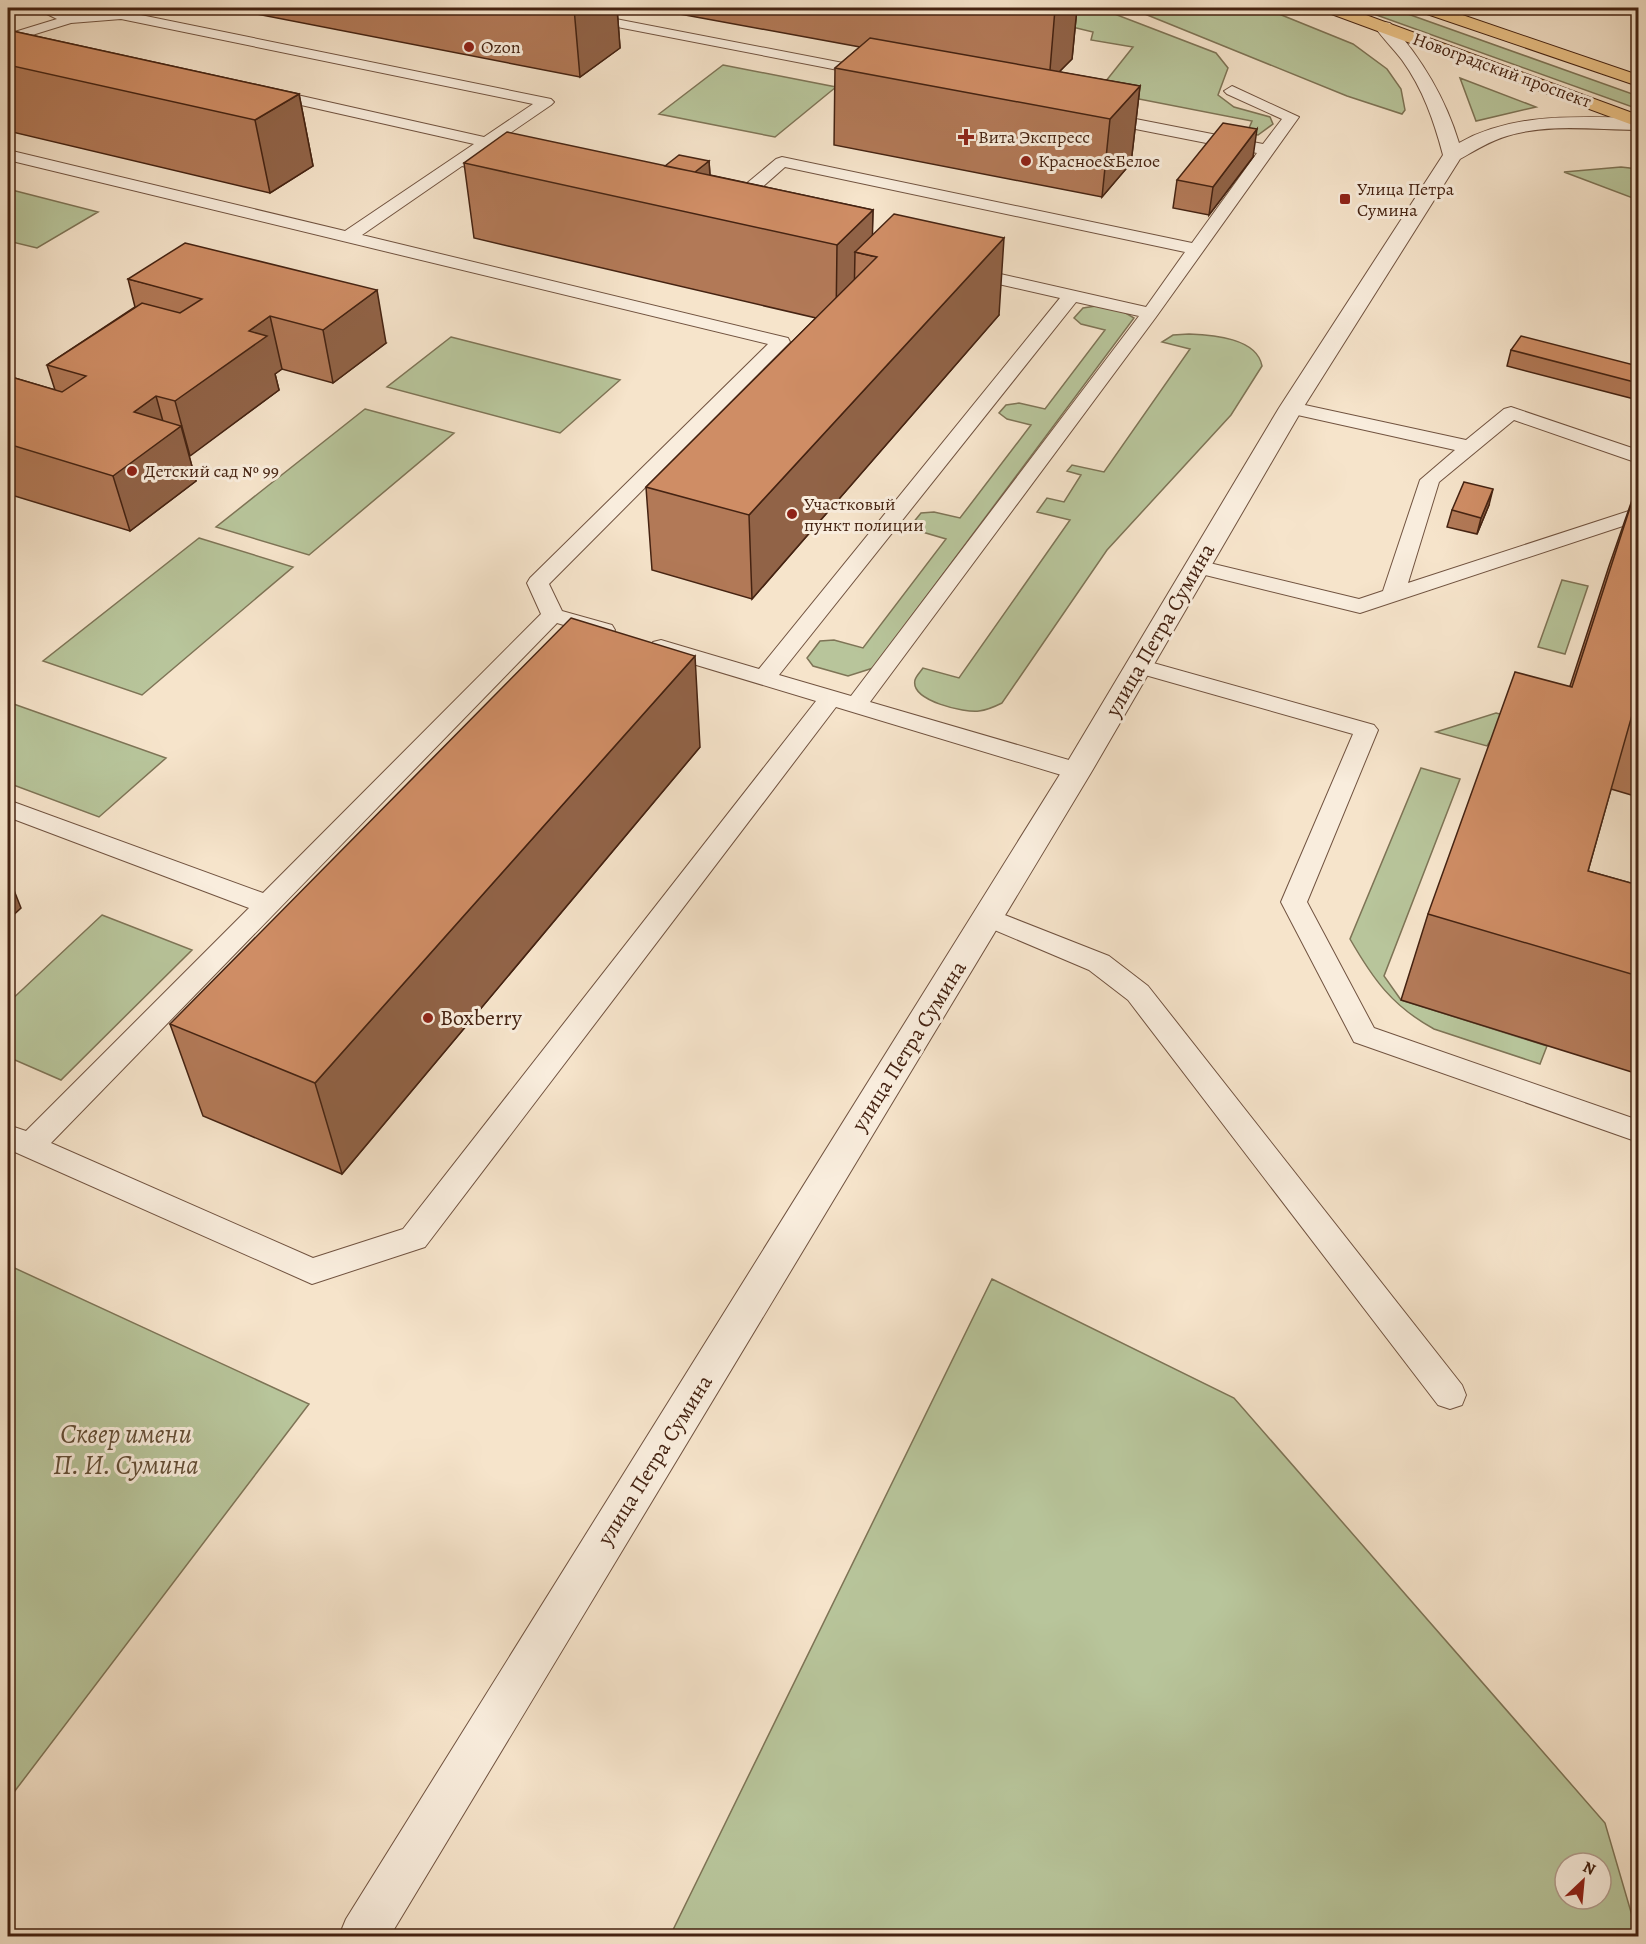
<svg xmlns="http://www.w3.org/2000/svg" width="1646" height="1944" viewBox="0 0 1646 1944" font-family="Alegreya,serif">
<style>
.green{fill:#b8c59b;stroke:#7e7456;stroke-width:1.5;fill-rule:evenodd}
.lines{fill:none;stroke-linecap:round;stroke-linejoin:round}
.lane-casing{stroke:#715340;stroke-width:2}
.street-casing{stroke:#715340;stroke-width:2}
.primary-casing{stroke:#452312;stroke-width:2}
.lane{fill:#f9eddd;fill-rule:evenodd}
.street{fill:#f9eddd;fill-rule:evenodd}
.primary{fill:#ebc286;fill-rule:evenodd}
.wall{fill:#b27957;stroke:#452312;stroke-width:1.5}
.shaded-wall{fill:#916347;stroke:#452312;stroke-width:1.5}
.building{fill:#cf8d65;stroke:#452312;stroke-width:1.5}
.poi-dot{fill:#8f2418;stroke:#f9eddd;stroke-width:2}
.labels{text-anchor:middle;dominant-baseline:central;stroke-width:6;stroke-linejoin:round;paint-order:stroke}
.far-poi-label{font-size:18px;fill:#452312;stroke:#f9eddd;text-anchor:start}
.far-street-label{font-size:18px;fill:#452312;stroke:#f9eddd}
.street-label{font-size:22px;fill:#452312;stroke:#f9eddd}
.poi-label{font-size:22px;fill:#452312;stroke:#f9eddd;text-anchor:start}
.near-park-label{font-size:27px;font-style:italic;fill:#624c34;stroke:#f9eddd}
</style>
<rect width="100%" height="100%" fill="#f6e4cb"/>
<filter id="stains"><feTurbulence type="fractalNoise" baseFrequency=".00333" numOctaves="4"/><feColorMatrix values="0 0 0 0 .2 0 0 0 0 .09 0 0 0 0 .02 0 0 0 .5 -.17"/></filter>
<radialGradient id="worn" r=".72"><stop offset=".6" stop-color="#630" stop-opacity="0"/><stop offset="1" stop-color="#630" stop-opacity=".3"/></radialGradient>
<!-- green -->
<path class="green" d="M 1033,8 L 1099,8 L 1216,53 L 1228,68 L 1218,95 L 1234,107 L 1270,117 L 1273,124 L 1258,135 L 1247,133 L 1252,121 L 1098,91 L 1133,47 L 1091,40 L 1093,32 L 1060,24 Z
M 1130,8 L 1264,8 L 1353,44 L 1387,69 L 1401,89 L 1405,110 L 1402,114 L 1347,96 Z
M 1357,8 L 1391,8 L 1638,96 L 1638,109 Z
M 723,65 L 836,87 L 775,137 L 659,114 Z
M 1460,78 L 1536,107 L 1476,121 Z
M 1621,167 L 1638,169 L 1638,200 L 1564,172 Z
M 8,189 L 98,212 L 37,248 L 8,241 Z
M 1096,306 L 1124,312 L 1134,318 L 873,668 L 848,676 L 813,666 L 807,658 L 820,641 L 834,640 L 863,648 L 946,539 L 919,531 L 912,524 L 921,513 L 934,512 L 960,518 L 1031,425 L 1007,419 L 999,413 L 1006,405 L 1019,403 L 1045,409 L 1105,330 L 1081,324 L 1074,318 L 1083,308 Z
M 1189,334 C 1213,335 1257,338 1262,366 L 1231,415 L 1107,550 L 1002,703 C 994,707 988,710 979,711 C 965,713 910,701 915,680 C 916,676 921,671 923,668 L 959,678 L 1070,520 L 1037,512 L 1047,498 L 1064,502 L 1081,475 L 1067,471 L 1072,465 L 1104,472 L 1190,349 L 1162,342 L 1173,335 Z
M 451,337 L 620,380 L 560,433 L 387,387 Z
M 365,409 L 454,433 L 309,555 L 216,527 Z
M 199,538 L 293,567 L 142,695 L 43,661 Z
M 1562,580 L 1588,586 L 1565,654 L 1538,647 Z
M 8,702 L 166,758 L 99,817 L 8,783 Z
M 1496,713 L 1537,724 L 1527,750 L 1490,741 L 1487,746 L 1436,732 Z
M 1421,768 L 1460,779 L 1384,976 L 1401,1000 L 1547,1046 L 1540,1064 L 1434,1029 C 1392,1006 1373,979 1350,939 Z
M 102,915 L 192,950 L 61,1080 L 8,1057 L 8,1003 Z
M 8,1265 L 309,1404 L 8,1800 Z
M 992,1279 L 1234,1398 L 1605,1823 L 1638,1936 L 670,1936 ZM 1565,1863 L 1601,1863 L 1601,1899 L 1565,1899 Z"/>
<g class="lines">
<!-- lane casing -->
<g class="lane-casing">
<path id="lane" d="M 35,8 L 53,8 L 72,15 L 142,8 L 141,12 L 136,14 L 551,99 L 554,102 L 551,105 L 472,159 L 506,167 L 508,170 L 506,173 L 500,175 L 462,166 L 362,235 L 788,338 L 790,342 L 549,584 L 562,611 L 612,625 L 615,630 L 612,635 L 604,637 L 557,623 L 51,1143 L 313,1258 L 403,1229 L 816,701 L 653,652 L 650,647 L 653,642 L 661,640 L 759,669 L 1060,298 L 959,275 L 956,271 L 959,267 L 965,266 L 1146,307 L 1185,252 L 785,167 L 734,212 L 722,212 L 720,208 L 722,204 L 776,159 L 782,157 L 1192,243 L 1257,153 L 1100,122 L 1092,117 L 1095,114 L 1100,112 L 1263,144 L 1282,119 L 1227,94 L 1224,91 L 1232,86 L 1299,117 L 1156,317 L 870,702 L 1086,765 L 1089,771 L 1086,777 L 1077,779 L 1068,777 L 836,707 L 425,1247 L 312,1284 L 8,1149 L 8,1125 L 26,1131 L 249,908 L 8,817 L 8,800 L 263,893 L 541,614 L 527,583 L 530,578 L 768,344 L 8,160 L 8,150 L 345,231 L 474,144 L 261,96 L 258,93 L 261,90 L 266,88 L 484,137 L 533,104 L 121,19 L 71,23 L 29,36 L 42,42 L 35,46 L 8,40 L 8,34 L 57,19 ZM 1076,302 L 1139,316 L 851,696 L 779,675 Z
M 533,8 L 559,8 L 874,69 L 881,73 L 874,77 L 540,12 Z
M 1291,402 L 1466,440 L 1504,409 L 1511,407 L 1638,450 L 1638,463 L 1514,420 L 1439,482 L 1408,583 L 1638,508 L 1638,521 L 1360,613 L 1189,571 L 1186,566 L 1189,561 L 1197,560 L 1359,599 L 1383,591 L 1420,480 L 1455,450 L 1284,412 L 1281,408 L 1284,404 Z
M 1139,659 L 1374,725 L 1378,730 L 1307,902 L 1374,1028 L 1638,1120 L 1638,1142 L 1354,1042 L 1281,902 L 1353,734 L 1131,671 L 1128,666 L 1131,661 Z
M 987,908 L 1109,956 L 1148,986 L 1462,1385 L 1466,1395 L 1462,1405 L 1450,1409 L 1438,1405 L 1128,1000 L 1089,970 L 978,923 L 974,917 L 978,911 Z"/>
</g>
<!-- street casing -->
<g class="street-casing">
<path id="street" d="M 1384,22 L 1390,23 C 1422,59 1445,97 1459,143 C 1514,112 1577,117 1638,118 L 1638,130 C 1595,130 1549,123 1507,136 C 1490,141 1476,150 1460,159 L 1303,408 L 1092,771 L 390,1936 L 339,1936 L 346,1919 L 1062,771 L 1279,408 L 1443,155 C 1434,121 1423,89 1402,60 C 1394,49 1383,39 1375,27 Z"/>
</g>
<!-- primary casing -->
<g class="primary-casing">
<path id="primary" d="M 1323,8 L 1347,8 L 1638,115 L 1638,127 L 1326,12 Z
M 1418,8 L 1442,8 L 1638,75 L 1638,86 L 1421,12 Z"/>
</g>
<!-- lane -->
<use href="#lane" class="lane"/>
<!-- street -->
<use href="#street" class="street"/>
<!-- primary -->
<use href="#primary" class="primary"/>
</g>
<!-- wall -->
<path class="wall" d="M 251,8 L 617,8 L 620,48 L 580,77 L 252,13 Z
M 647,8 L 1077,8 L 1072,59 L 1059,72 L 1140,86 L 1131,163 L 1102,197 L 834,145 L 835,68 L 860,47 Z
M 8,30 L 299,94 L 313,166 L 270,193 L 8,131 Z
M 1253,157 L 1209,215 L 1173,208 L 1177,180 Z
M 709,161 L 710,175 L 873,210 L 872,235 L 999,315 L 752,599 L 652,570 L 646,487 L 816,318 L 474,238 L 464,163 L 665,166 Z
M 128,279 L 386,343 L 333,383 L 282,369 L 275,374 L 279,390 L 189,456 L 196,481 L 130,531 L 8,494 L 8,376 L 55,390 L 47,365 L 135,307 Z
M 1511,350 L 1638,366 L 1638,400 L 1507,366 Z
M 1638,483 L 1638,797 L 1611,789 L 1588,871 L 1638,885 L 1638,1074 L 1401,1000 L 1428,914 L 1570,686 L 1609,566 Z
M 1489,505 L 1477,534 L 1447,527 L 1452,510 Z
M 700,747 L 342,1174 L 203,1116 L 170,1024 Z"/>
<!-- shaded-wall -->
<path class="shaded-wall" d="M 574,8 L 617,8 L 620,48 L 580,77 Z
M 1056,8 L 1077,8 L 1072,59 L 1049,82 L 1055,9 Z
M 1140,86 L 1131,163 L 1102,197 L 1110,119 Z
M 299,94 L 313,166 L 270,193 L 255,120 Z
M 1257,129 L 1253,157 L 1209,215 L 1213,187 Z
M 709,161 L 710,176 L 691,175 Z
M 873,210 L 872,256 L 855,252 L 854,304 L 836,322 L 837,245 Z
M 1004,238 L 999,315 L 752,599 L 749,515 Z
M 377,290 L 386,343 L 333,383 L 323,330 Z
M 270,316 L 282,369 L 275,374 L 279,390 L 190,456 L 175,401 L 249,331 Z
M 156,396 L 167,436 L 181,426 L 196,481 L 130,531 L 113,476 L 134,412 Z
M 1493,489 L 1489,505 L 1477,534 L 1481,518 Z
M 695,656 L 700,747 L 342,1174 L 315,1083 Z
M 8,875 L 21,908 L 8,920 Z"/>
<!-- building -->
<path class="building" d="M 8,30 L 299,94 L 255,120 L 8,65 Z
M 870,38 L 1140,86 L 1110,119 L 835,68 Z
M 1223,123 L 1257,129 L 1213,187 L 1177,180 Z
M 507,132 L 873,210 L 837,245 L 464,163 Z
M 679,155 L 709,161 L 695,172 L 665,166 Z
M 894,214 L 1004,238 L 749,515 L 646,487 L 877,257 L 855,252 Z
M 185,243 L 377,290 L 323,330 L 270,316 L 249,331 L 267,336 L 175,401 L 156,396 L 134,412 L 181,426 L 113,476 L 8,444 L 8,376 L 62,392 L 86,376 L 47,365 L 142,303 L 180,313 L 202,299 L 128,279 Z
M 1521,336 L 1638,366 L 1638,383 L 1511,350 Z
M 1464,482 L 1493,489 L 1481,518 L 1452,510 Z
M 1638,483 L 1638,702 L 1636,701 L 1588,871 L 1638,885 L 1638,976 L 1428,914 L 1515,672 L 1572,687 Z
M 571,618 L 695,656 L 315,1083 L 170,1024 Z"/>
<!-- markers -->
<g class="poi-dot">
<circle cx="469" cy="47" r="6"/>
<path d="M963 128h6v6h6v6h-6v6h-6v-6h-6v-6h6z"/>
<circle cx="1026" cy="161" r="6"/>
<rect x="1339" y="193" width="12" height="12" rx="3"/>
<circle cx="132" cy="471" r="6"/>
<circle cx="792" cy="514" r="6"/>
<circle cx="428" cy="1018" r="6"/>
</g>
<g class="labels">
<!-- far-poi labels -->
<g class="far-poi-label">
<text x="481" y="47">Ozon</text>
<text x="978" y="137">Вита Экспресс</text>
<text x="1038" y="161">Красное&amp;Белое</text>
<text x="1357" y="189">Улица Петра<tspan x="1357" dy="21">Сумина</tspan></text>
<text x="144" y="471">Детский сад № 99</text>
<text x="804" y="504">Участковый<tspan x="804" dy="21">пункт полиции</tspan></text>
</g>
<!-- far-street labels -->
<g class="far-street-label">
<text transform="translate(1502 70) rotate(20)">Новоградский проспект</text>
</g>
<!-- street labels -->
<g class="street-label">
<text transform="translate(1160 630) rotate(-60)">улица Петра Сумина</text>
<text transform="translate(909 1046) rotate(-58)">улица Петра Сумина</text>
<text transform="translate(655 1460) rotate(-58)">улица Петра Сумина</text>
</g>
<!-- poi labels -->
<g class="poi-label">
<text x="440" y="1018">Boxberry</text>
</g>
<!-- near-park labels -->
<g class="near-park-label">
<text x="126" y="1434">Сквер имени<tspan x="126" dy="31">П. И. Сумина</tspan></text>
</g>
</g>
<!-- margin -->
<rect width="1646" height="1944" fill="none" stroke="#f6e4cb" stroke-width="30"/>
<rect x="9" y="9" width="1628" height="1926" fill="none" stroke="#452312" stroke-width="3"/>
<rect x="15" y="15" width="1616" height="1914" fill="none" stroke="#452312" stroke-width="1.5"/>
<!-- north arrow -->
<g transform="translate(1583 1881) rotate(26)"><circle r="28" fill="#f9eddd" stroke="#b19c8c" stroke-width="1.5"/>
<path d="M0-4.5L10 22L0 15L-10 22Z" fill="#8f2418"/>
<text y="-9" font-size="16" font-weight="bold" text-anchor="middle" fill="#452312">N</text>
</g>
<rect width="100%" height="100%" filter="url(#stains)"/>
<rect width="100%" height="100%" fill="url(#worn)"/>
</svg>
